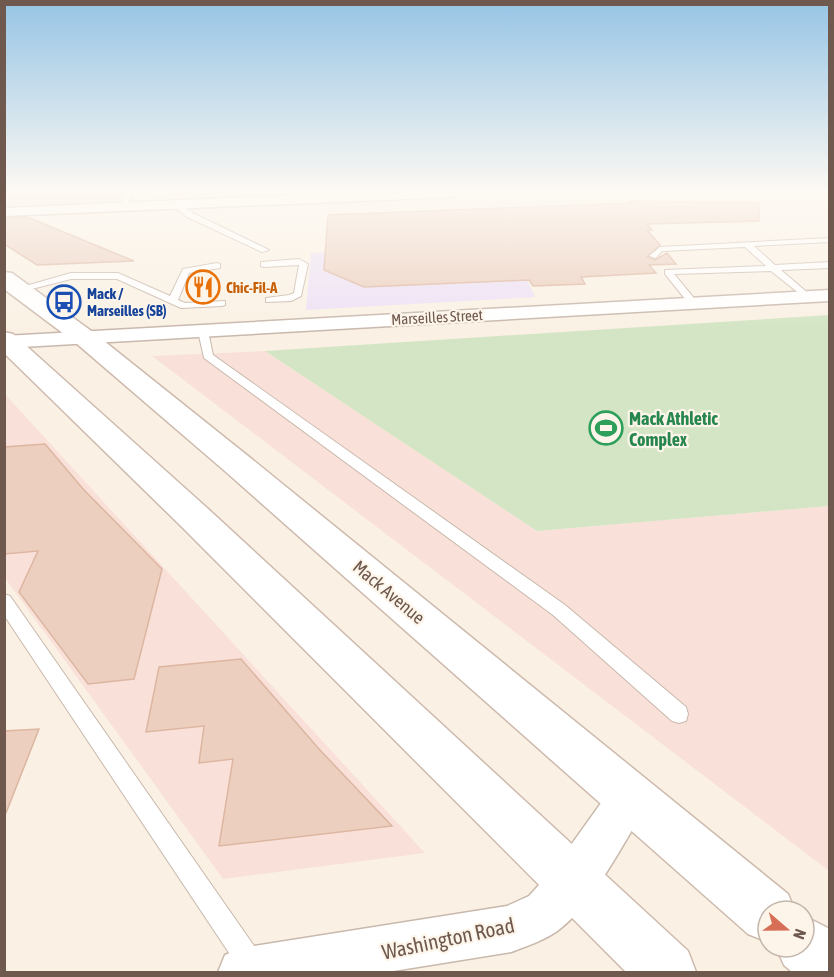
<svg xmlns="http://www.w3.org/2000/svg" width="834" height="977" viewBox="0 0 834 977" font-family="'Asap Condensed',sans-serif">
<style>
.commercial{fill:#f9e1d9}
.education{fill:#ede1f6}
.green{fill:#d3e5c4}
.building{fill:#eccfbf;stroke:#ddb6a1;stroke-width:1.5}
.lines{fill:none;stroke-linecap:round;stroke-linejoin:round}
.lane-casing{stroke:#c9b8ac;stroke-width:2}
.street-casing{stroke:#c9b8ac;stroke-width:3}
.secondary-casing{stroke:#cebaad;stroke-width:3}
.lane{fill:#fff;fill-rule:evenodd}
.street{fill:#fff;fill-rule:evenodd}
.secondary{fill:#fff;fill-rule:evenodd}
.labels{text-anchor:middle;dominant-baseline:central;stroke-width:4.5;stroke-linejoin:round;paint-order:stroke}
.far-food-label{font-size:15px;font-weight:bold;fill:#c56008;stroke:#fdf5ea;text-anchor:start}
.far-transit-label{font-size:15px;font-weight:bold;fill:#164399;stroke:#fdf5ea;text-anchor:start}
.far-street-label{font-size:15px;fill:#6f584d;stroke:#fdf5ea}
.leisure-label{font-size:18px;font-weight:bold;fill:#27864d;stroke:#fdf5ea;text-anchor:start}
.street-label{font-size:18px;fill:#6f584d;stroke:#fdf5ea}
.near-street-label{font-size:21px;fill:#6f584d;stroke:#fdf5ea}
</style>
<rect width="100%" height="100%" fill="#faf1e4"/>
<!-- commercial -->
<path class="commercial" d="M 4,193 L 141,193 L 136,201 L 5,205 Z
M 265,351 L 537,531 L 829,506 L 829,871 L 152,356 Z
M 4,393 L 425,853 L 223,879 L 5,578 Z"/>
<!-- education -->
<path class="education" d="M 510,243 L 535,297 L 306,310 L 311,253 Z"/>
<!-- green -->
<path class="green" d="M 829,315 L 829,506 L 537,531 L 265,351 Z"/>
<!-- building -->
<path class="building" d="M 629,201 L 759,203 L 759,221 L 647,224 L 652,230 L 647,230 L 660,245 L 647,257 L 655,260 L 667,253 L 676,264 L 649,265 L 656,273 L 581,277 L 585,284 L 533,286 L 529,280 L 364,287 L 324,270 L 328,215 L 631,203 Z
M 27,217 L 134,261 L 37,265 L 4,244 L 4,218 Z
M 45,444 L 84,490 L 162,569 L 134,679 L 88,684 L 19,592 L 38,551 L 4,554 L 4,447 Z
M 241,659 L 319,749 L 392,826 L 219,846 L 233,759 L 199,763 L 204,726 L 146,732 L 159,667 Z
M 39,729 L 6,813 L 4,813 L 4,731 Z"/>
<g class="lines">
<!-- lane casing -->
<g class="lane-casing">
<path id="lane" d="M 126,193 L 133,193 L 123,210 L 117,210 Z
M 177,203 L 193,213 L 269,250 L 262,252 L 187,217 L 174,207 L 173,205 Z
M 830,238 L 830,242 L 754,246 L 775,265 L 830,262 L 830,268 L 781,270 L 809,294 L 809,298 L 806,299 L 771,271 L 674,274 L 698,303 L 690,305 L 665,274 L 665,270 L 766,266 L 745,247 L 662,251 L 656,258 L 649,256 L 660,247 Z
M 299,259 L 308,264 L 301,296 L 291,301 L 266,302 L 266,298 L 289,295 L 294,293 L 299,265 L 264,267 L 261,266 L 261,262 Z
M 217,263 L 220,264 L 220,268 L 189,273 L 178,300 L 185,303 L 225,301 L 225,305 L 222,306 L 181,308 L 117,279 L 71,279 L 20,292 L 15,289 L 71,273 L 118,273 L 170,296 L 183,269 Z
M 203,328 L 208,331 L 213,355 L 565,605 L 686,707 L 688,714 L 686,721 L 679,723 L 672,721 L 553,615 L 204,358 L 198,331 Z
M 4,594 L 10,596 L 259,953 L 262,962 L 259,971 L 254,972 L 241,971 L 4,615 Z"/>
</g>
<!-- street casing -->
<g class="street-casing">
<path id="street" d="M 343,193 L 460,193 L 453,197 L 4,216 L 4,208 Z
M 830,290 L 830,301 L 4,348 L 4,336 Z
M 630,776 L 644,782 L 650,796 L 644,810 C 623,844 592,904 561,928 C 548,939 527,946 511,952 L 387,972 L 218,972 L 225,955 L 242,948 L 507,906 L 529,896 L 556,866 L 616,782 Z"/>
</g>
<!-- secondary casing -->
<g class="secondary-casing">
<path id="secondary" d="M 4,272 L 12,273 L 94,333 L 248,456 L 788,894 L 795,911 L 768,911 L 768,942 L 748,934 L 226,472 L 76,343 L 4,289 Z
M 4,332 L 13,334 L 206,507 L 688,951 L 696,972 L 626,972 L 182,527 L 4,353 Z
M 804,916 L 830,929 L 830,972 L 792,972 L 784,965 L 776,947 L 804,947 Z"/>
</g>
<!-- lane -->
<use href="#lane" class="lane"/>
<!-- street -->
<use href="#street" class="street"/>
<!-- secondary -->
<use href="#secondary" class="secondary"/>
</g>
<!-- sky -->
<linearGradient id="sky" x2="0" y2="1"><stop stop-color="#96c4e5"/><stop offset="0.58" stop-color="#fdf9f3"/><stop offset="1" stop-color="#fdf9f3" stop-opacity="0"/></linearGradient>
<rect width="834" height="330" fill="url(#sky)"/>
<!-- icons -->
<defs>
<g id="restaurant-ring" transform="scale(1.725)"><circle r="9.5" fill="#fdf5ea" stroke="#e8710a" stroke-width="1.5"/><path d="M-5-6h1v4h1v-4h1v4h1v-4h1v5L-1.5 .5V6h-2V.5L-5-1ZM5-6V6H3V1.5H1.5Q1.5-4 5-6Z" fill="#e8710a"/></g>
<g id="bus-ring" transform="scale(1.725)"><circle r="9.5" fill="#fdf5ea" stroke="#1a4fb4" stroke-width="1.5"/><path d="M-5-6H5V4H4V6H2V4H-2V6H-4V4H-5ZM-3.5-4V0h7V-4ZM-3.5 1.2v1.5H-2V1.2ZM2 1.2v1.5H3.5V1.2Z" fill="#1a4fb4"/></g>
<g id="stadium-ring" transform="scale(1.725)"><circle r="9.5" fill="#fdf5ea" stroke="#2e9e5b" stroke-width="1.5"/><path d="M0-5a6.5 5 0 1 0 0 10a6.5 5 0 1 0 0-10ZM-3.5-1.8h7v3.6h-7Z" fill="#2e9e5b"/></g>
</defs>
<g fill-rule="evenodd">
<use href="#restaurant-ring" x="203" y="287"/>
<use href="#bus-ring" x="64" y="302"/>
<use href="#stadium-ring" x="606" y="428"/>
</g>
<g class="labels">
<!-- far-food labels -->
<g class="far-food-label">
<text x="226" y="287">Chic-Fil-A</text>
</g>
<!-- far-transit labels -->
<g class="far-transit-label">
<text x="87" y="293">Mack /<tspan x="87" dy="17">Marseilles (SB)</tspan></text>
</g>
<!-- far-street labels -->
<g class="far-street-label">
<text transform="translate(437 317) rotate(-3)">Marseilles Street</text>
</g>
<!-- leisure labels -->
<g class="leisure-label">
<text x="629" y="418">Mack Athletic<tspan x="629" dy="21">Complex</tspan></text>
</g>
<!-- street labels -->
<g class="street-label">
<text transform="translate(389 592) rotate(40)">Mack Avenue</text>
</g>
<!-- near-street labels -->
<g class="near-street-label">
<text transform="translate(448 938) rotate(-12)">Washington Road</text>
</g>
</g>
<!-- border -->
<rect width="834" height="977" fill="none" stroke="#6f584d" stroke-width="12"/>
<!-- north arrow -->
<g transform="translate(786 929) rotate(110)"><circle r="28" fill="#fdf5ea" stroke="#c4b6ab" stroke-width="1.5"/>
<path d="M0-4.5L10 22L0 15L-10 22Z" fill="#d76e56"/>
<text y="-9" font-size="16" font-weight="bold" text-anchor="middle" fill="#6f584d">N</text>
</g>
</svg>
